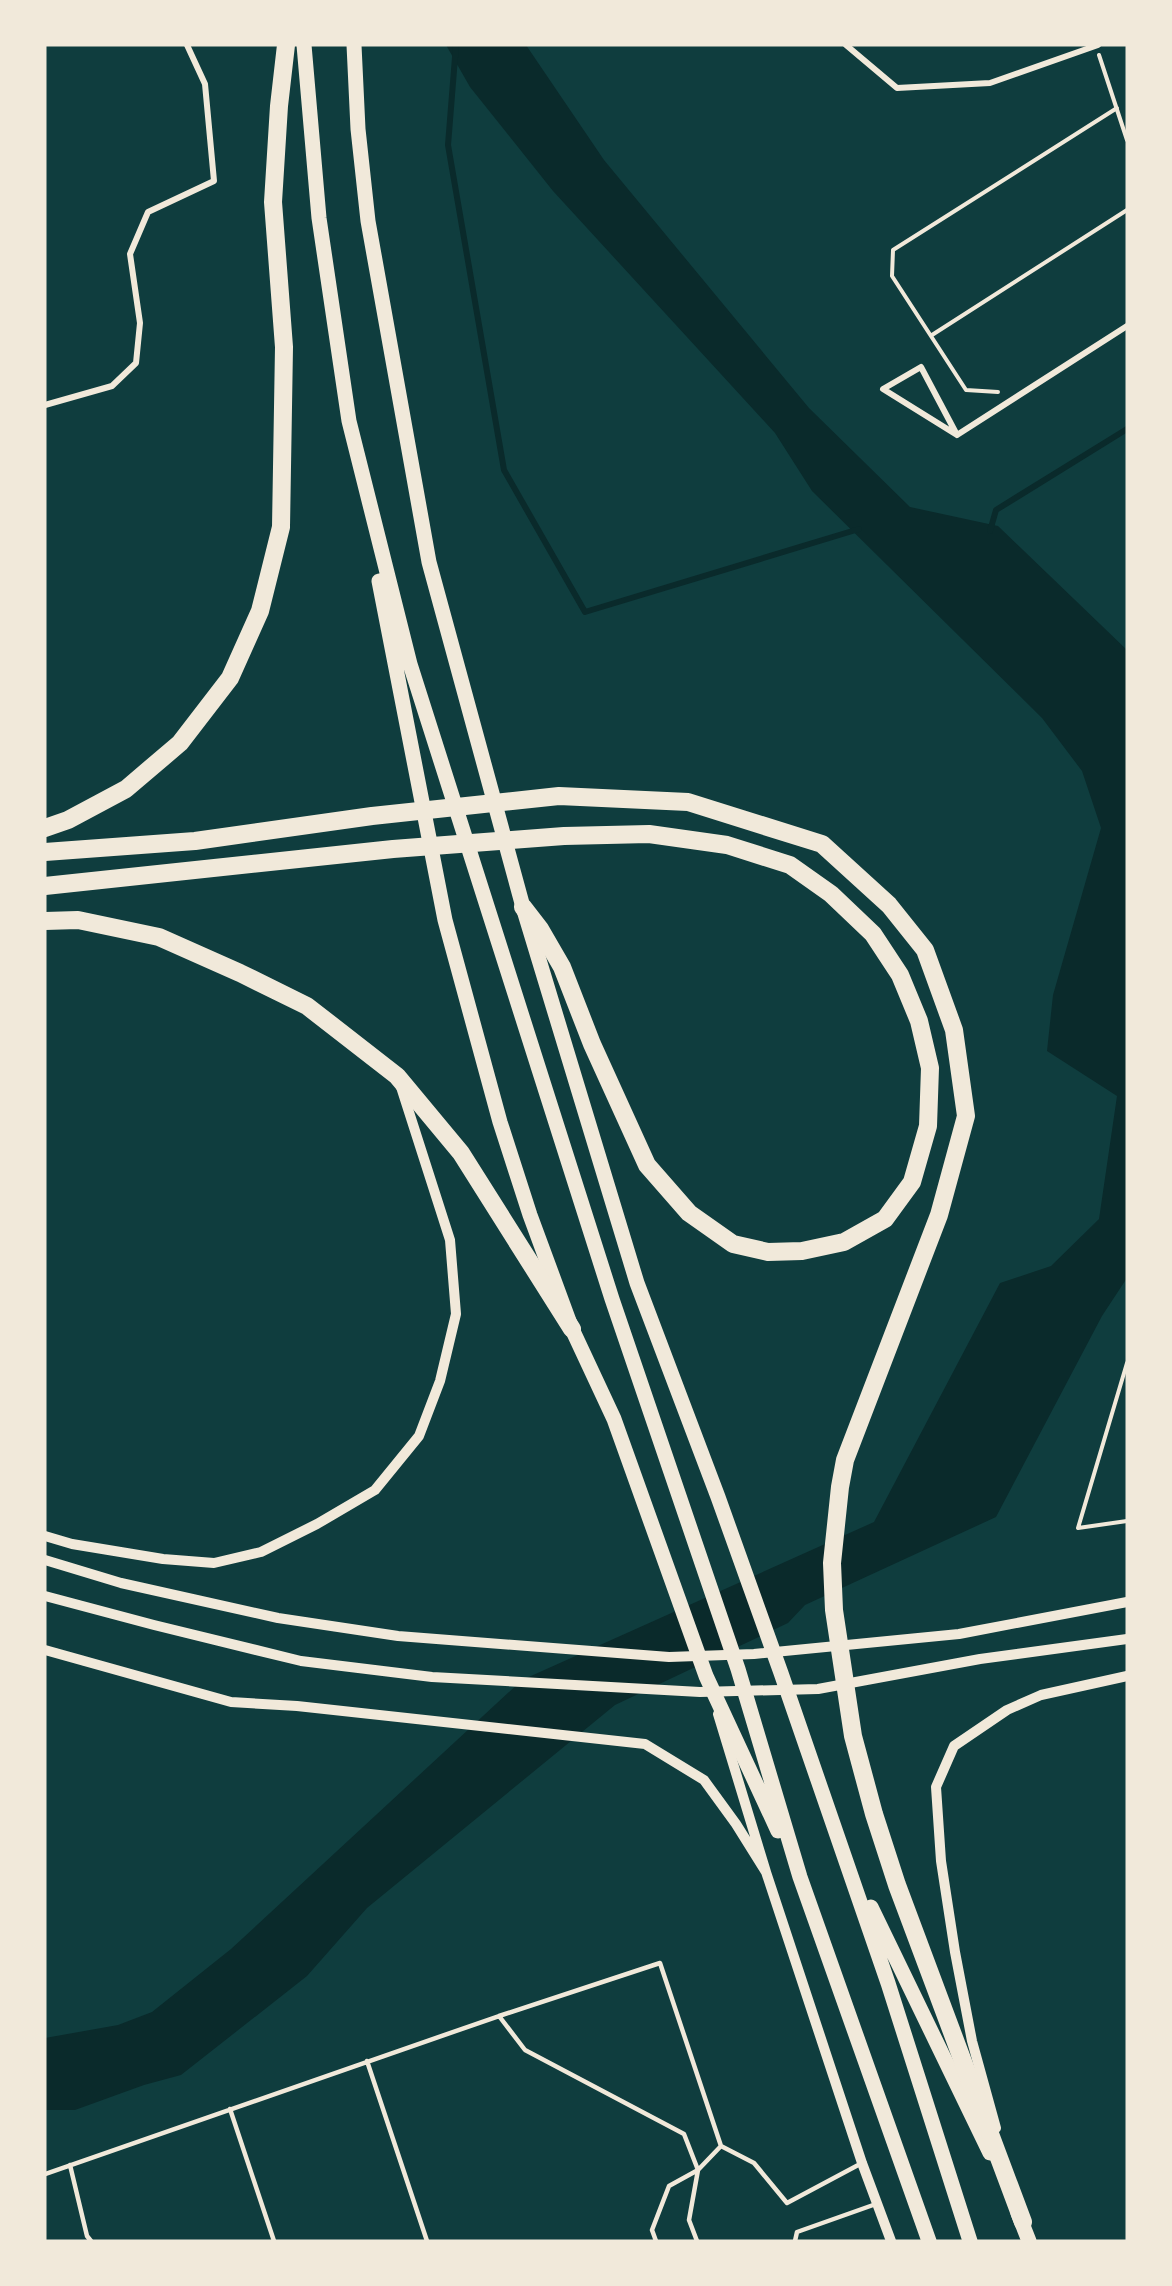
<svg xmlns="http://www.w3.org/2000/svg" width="1172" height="2286" viewBox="0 0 1172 2286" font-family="'DejaVu Sans',sans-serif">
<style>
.water{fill:#0a2a2b}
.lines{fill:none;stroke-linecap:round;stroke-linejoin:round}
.stream{stroke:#0a2a2b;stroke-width:6}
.path{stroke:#f1e9da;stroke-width:4}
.service{stroke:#f1e9da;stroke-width:4.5}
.minor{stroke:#f1e9da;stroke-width:6}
.tertiary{stroke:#f1e9da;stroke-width:10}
.primary{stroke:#f1e9da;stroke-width:15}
.motorway{stroke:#f1e9da;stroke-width:18}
</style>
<rect width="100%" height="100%" fill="#0f3d3e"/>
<!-- water -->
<path class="water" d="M 446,45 L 526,45 L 604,160 L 809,408 L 910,507 L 998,526 L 1127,650 L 1127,1278 L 1102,1316 L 996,1517 L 805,1605 L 788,1623 L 615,1705 L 367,1908 L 307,1976 L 181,2075 L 144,2085 L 75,2110 L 45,2110 L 45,2038 L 118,2025 L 152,2012 L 231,1949 L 522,1680 L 874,1522 L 1000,1283 L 1051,1266 L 1099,1219 L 1117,1096 L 1047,1051 L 1053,995 L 1101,828 L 1082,771 L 1042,718 L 812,491 L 775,433 L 553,191 L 470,87 Z"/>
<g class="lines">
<!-- stream -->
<path class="stream" d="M 456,45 L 448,145 L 504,470 L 585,612 L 859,529
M 990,531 L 996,510 L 1127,429"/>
<!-- path -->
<path class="path" d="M 1099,55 L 1127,140
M 932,335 L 1127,210
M 998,392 L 966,390 L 892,276 L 893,250 L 1117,108
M 1127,1363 L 1078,1528 L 1127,1521"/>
<!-- service -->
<path class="service" d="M 499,2016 L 660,1963 L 721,2146
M 367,2061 L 427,2241
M 230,2109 L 274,2241
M 70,2165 L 87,2236 L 91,2241
M 45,2174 L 499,2016 L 525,2050 L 684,2134 L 698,2170 L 689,2220 L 697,2241
M 656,2241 L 652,2230 L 669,2186 L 698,2170 L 721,2146 L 754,2163 L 787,2203 L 862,2163
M 795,2241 L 797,2232 L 876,2204"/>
<!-- minor -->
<path class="minor" d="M 846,45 L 897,88 L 990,83 L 1098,45
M 921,367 L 957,435 L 883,389 Z
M 45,405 L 112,386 L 136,363 L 140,323 L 130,254 L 148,212 L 214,181 L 205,84 L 187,45
M 957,435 L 1127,326"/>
<!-- tertiary -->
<path class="tertiary" d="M 45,1536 L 72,1544 L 163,1559 L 214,1563 L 261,1552 L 317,1524 L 375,1490 L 419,1436 L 440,1381 L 456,1314 L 450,1240 L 401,1087
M 45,1560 L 121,1583 L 278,1618 L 398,1636 L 669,1657 L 754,1654 L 959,1634 L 1127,1602
M 45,1596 L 154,1625 L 301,1661 L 432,1677 L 700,1692 L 818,1689 L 980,1659 L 1127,1639
M 45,1650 L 231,1702 L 297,1706 L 645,1744 L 704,1780 L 736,1824 L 766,1872
M 718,1714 L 766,1872 L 862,2163 L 891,2241
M 996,2128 L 972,2041 L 955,1952 L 941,1861 L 936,1787 L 954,1746 L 1007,1710 L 1041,1695 L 1127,1676"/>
<!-- primary -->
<path class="primary" d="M 304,45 L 319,218 L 349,421 L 410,664 L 612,1299 L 738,1669 L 800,1877 L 929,2241
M 354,45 L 358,129 L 368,221 L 429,562 L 523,907 L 637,1283 L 718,1497 L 781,1673 L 888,1983 L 970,2241
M 379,581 L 445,920 L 500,1122 L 530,1215 L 572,1329 L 614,1419 L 706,1676 L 778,1831
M 871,1907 L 990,2153
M 1018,2213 L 1029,2241"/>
<!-- motorway -->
<path class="motorway" d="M 45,828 L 68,820 L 126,789 L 180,743 L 230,678 L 260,611 L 281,527 L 284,347 L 273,202 L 279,106 L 286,45
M 45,852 L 195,841 L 372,816 L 559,796 L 688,802 L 822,844 L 889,905 L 925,950 L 954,1030 L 966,1116 L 939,1215 L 845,1460 L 840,1487 L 832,1563 L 834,1610 L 853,1736 L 874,1814 L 897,1885 L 1023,2222
M 45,886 L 393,849 L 564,836 L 649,834 L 727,845 L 790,865 L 831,894 L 873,934 L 900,975 L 919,1021 L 930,1068 L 928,1126 L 912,1182 L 885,1219 L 844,1242 L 802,1251 L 768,1252 L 733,1244 L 689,1213 L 647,1165 L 592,1044 L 562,967 L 540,929 L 523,907
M 45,921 L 78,920 L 159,937 L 240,973 L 307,1006 L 397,1076 L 461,1153 L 572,1329"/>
</g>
<!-- border -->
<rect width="1172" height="2286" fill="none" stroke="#f1e9da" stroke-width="93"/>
</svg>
